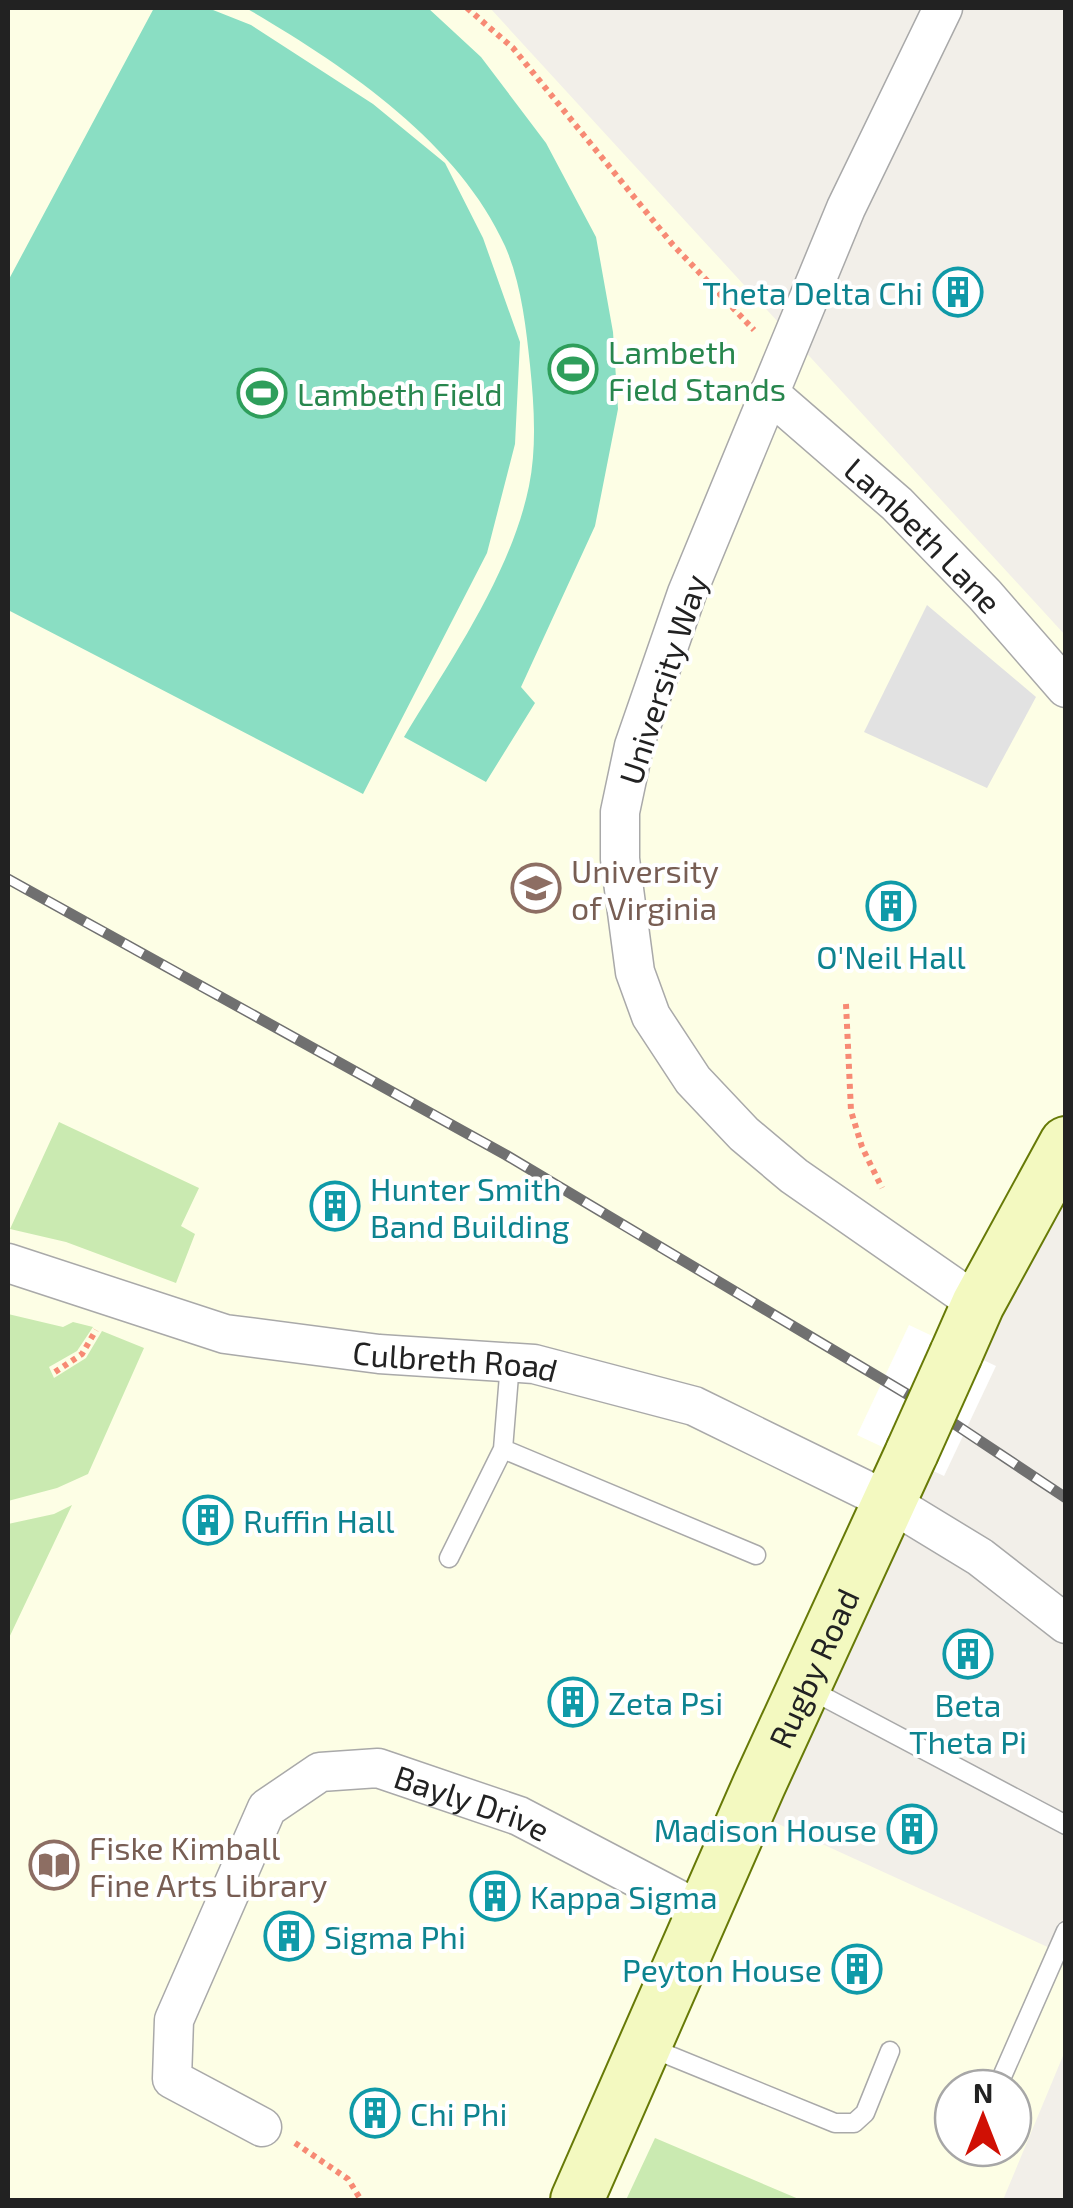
<svg xmlns="http://www.w3.org/2000/svg" width="1073" height="2208" viewBox="0 0 1073 2208" font-family="'Exo 2',sans-serif">
<style>
.education{fill:#fdfee5;fill-rule:evenodd}
.grass{fill:#caeab1}
.pitch{fill:#8adec3}
.parking{fill:#e2e2e2}
.pier{fill:#fff}
.lines{fill:none;stroke-linecap:round;stroke-linejoin:round}
.service-casing{stroke:#a9a9a9;stroke-width:21}
.minor-casing{stroke:#a9a9a9;stroke-width:41}
.secondary-casing{stroke:#677a07;stroke-width:56}
.path{stroke:#f78a74;stroke-width:6;stroke-dasharray:5 5;stroke-linecap:butt}
.service{stroke:#fff;stroke-width:18}
.minor{stroke:#fff;stroke-width:38}
.secondary{stroke:#f3f9c0;stroke-width:52}
.rail-casing{stroke:#707070;stroke-width:11}
.rail{stroke:#fff;stroke-width:8;stroke-dasharray:22;stroke-linecap:butt}
.secondary-bridge-casing{stroke:#677a07;stroke-width:56;stroke-linecap:butt}
.secondary-bridge{stroke:#f3f9c0;stroke-width:52}
.labels{text-anchor:middle;dominant-baseline:central;stroke-width:8;stroke-linejoin:round;paint-order:stroke}
.culture-label{font-size:32px;fill:#0d838f;stroke:#fff;text-anchor:start}
.leisure-label{font-size:32px;fill:#27864d;stroke:#fff;text-anchor:start}
.street-label{font-size:32px;fill:#222;stroke:#fff}
.education-label{font-size:32px;fill:#785e54;stroke:#fff;text-anchor:start}
</style>
<rect width="100%" height="100%" fill="#f2efe9"/>
<!-- education -->
<path class="education" d="M 8,8 L 490,8 L 1065,635 L 1065,1140 L 750,1811 L 1065,1955 L 1065,2051 L 1003,2200 L 8,2200 ZM 953,2088 L 1013,2088 L 1013,2148 L 953,2148 Z"/>
<!-- grass -->
<path class="grass" d="M 59,1122 L 199,1188 L 181,1226 L 195,1234 L 176,1283 L 66,1242 L 10,1229 Z
M 8,1314 L 63,1327 L 73,1322 L 93,1327 L 77,1351 L 49,1367 L 54,1378 L 86,1358 L 102,1331 L 144,1348 L 88,1474 L 57,1488 L 8,1501 Z
M 72,1505 L 8,1640 L 8,1524 L 54,1514 Z
M 655,2138 L 801,2200 L 626,2200 Z"/>
<!-- pitch -->
<path class="pitch" d="M 154,8 L 208,8 L 251,25 L 373,104 L 445,163 L 483,238 L 520,342 L 515,444 L 487,553 L 363,794 L 8,610 L 8,281 Z
M 246,8 L 428,8 L 481,57 L 546,143 L 596,237 L 613,332 L 618,409 L 595,526 L 521,687 L 535,703 L 486,782 L 404,737 C 450,661 511,574 529,486 C 537,447 534,404 530,365 C 526,327 521,282 505,246 C 458,141 342,64 246,8 Z"/>
<!-- parking -->
<path class="parking" d="M 927,605 L 1036,697 L 987,788 L 864,732 Z"/>
<!-- pier -->
<path class="pier" d="M 909,1325 L 996,1366 L 944,1476 L 857,1435 Z"/>
<g class="lines">
<!-- service casing -->
<g class="service-casing">
<path id="service" d="M 503,1449 L 756,1555
M 449,1558 L 503,1449 L 510,1363
M 809,1689 L 1066,1825
M 651,2048 L 835,2123 L 854,2123 L 865,2113 L 890,2051
M 997,2088 L 1066,1931"/>
</g>
<!-- minor casing -->
<g class="minor-casing">
<g id="minor">
<path d="M 943,8 L 846,208 L 687,593 L 634,746 L 620,812 L 620,859 L 635,972 L 651,1016 L 693,1080 L 744,1134 L 794,1176 L 978,1304"/>
<path id="s1" d="M 769,393 L 897,504 L 985,595 L 1066,688"/>
<path id="s2" d="M 8,1263 L 225,1334 L 379,1354 L 534,1364 L 694,1406 L 888,1501 L 980,1557 L 1066,1624"/>
<path id="s3" d="M 262,2127 L 172,2079 L 174,2020 L 267,1808 L 320,1772 L 378,1768 L 519,1816 L 704,1913"/>
</g>
</g>
<!-- secondary casing -->
<g class="secondary-casing">
<g id="secondary">
<path d="M 956,1354 L 978,1304 L 1066,1143"/>
<path id="s4" d="M 577,2200 L 759,1785 L 912,1452"/>
</g>
</g>
<!-- path -->
<path class="path" d="M 467,8 L 513,48 L 673,245 L 754,330
M 846,1004 L 851,1111 L 862,1147 L 882,1188
M 55,1372 L 82,1354 L 96,1330
M 295,2143 L 348,2179 L 361,2200"/>
<!-- service -->
<use href="#service" class="service"/>
<!-- minor -->
<use href="#minor" class="minor"/>
<!-- secondary -->
<use href="#secondary" class="secondary"/>
<!-- rail casing -->
<g class="rail-casing">
<path id="rail" d="M 8,879 L 506,1155 L 932,1409 L 1066,1498"/>
</g>
<!-- rail -->
<use href="#rail" class="rail"/>
<!-- secondary-bridge casing -->
<g class="secondary-bridge-casing">
<path id="secondary-bridge" d="M 912,1452 L 956,1354"/>
</g>
<!-- secondary-bridge -->
<use href="#secondary-bridge" class="secondary-bridge"/>
</g>
<!-- icons -->
<defs>
<g id="building-ring" transform="scale(2.5)"><circle r="9.5" fill="#fff" stroke="#0f9aa8" stroke-width="1.5"/><path d="M-4-6H4V6H1V3H-1V6H-4ZM-2.5-4.3h1.7v1.8h-1.7ZM.8-4.3h1.7v1.8H.8ZM-2.5-1h1.7V.8h-1.7ZM.8-1h1.7V.8H.8Z" fill="#0f9aa8"/></g>
<g id="stadium-ring" transform="scale(2.5)"><circle r="9.5" fill="#fff" stroke="#2e9e5b" stroke-width="1.5"/><path d="M0-5a6.5 5 0 1 0 0 10a6.5 5 0 1 0 0-10ZM-3.5-1.8h7v3.6h-7Z" fill="#2e9e5b"/></g>
<g id="university-ring" transform="scale(2.5)"><circle r="9.5" fill="#fff" stroke="#8d6e63" stroke-width="1.5"/><path d="M0-5L7-2L0 1L-7-2ZM-4 1L0 2.5L4 1V4Q0 6-4 4Z" fill="#8d6e63"/></g>
<g id="library-ring" transform="scale(2.5)"><circle r="9.5" fill="#fff" stroke="#8d6e63" stroke-width="1.5"/><path d="M-6-4Q-3-5.5-.7-3.5V5Q-3 3-6 4ZM6-4Q3-5.5 .7-3.5V5Q3 3 6 4Z" fill="#8d6e63"/></g>
</defs>
<g fill-rule="evenodd">
<use href="#building-ring" x="958" y="292"/>
<use href="#stadium-ring" x="573" y="369"/>
<use href="#stadium-ring" x="262" y="393"/>
<use href="#university-ring" x="536" y="888"/>
<use href="#building-ring" x="891" y="906"/>
<use href="#building-ring" x="335" y="1206"/>
<use href="#building-ring" x="208" y="1520"/>
<use href="#building-ring" x="968" y="1654"/>
<use href="#building-ring" x="573" y="1702"/>
<use href="#building-ring" x="912" y="1829"/>
<use href="#library-ring" x="54" y="1865"/>
<use href="#building-ring" x="495" y="1896"/>
<use href="#building-ring" x="289" y="1936"/>
<use href="#building-ring" x="857" y="1969"/>
<use href="#building-ring" x="375" y="2113"/>
</g>
<g class="labels">
<!-- culture labels -->
<g class="culture-label">
<text x="923" y="292" text-anchor="end">Theta Delta Chi</text>
<text x="891" y="956" text-anchor="middle">O'Neil Hall</text>
<text x="370" y="1188">Hunter Smith<tspan x="370" dy="37">Band Building</tspan></text>
<text x="243" y="1520">Ruffin Hall</text>
<text x="608" y="1702">Zeta Psi</text>
<text x="968" y="1704" text-anchor="middle">Beta<tspan x="968" dy="37">Theta Pi</tspan></text>
<text x="877" y="1829" text-anchor="end">Madison House</text>
<text x="530" y="1896">Kappa Sigma</text>
<text x="324" y="1936">Sigma Phi</text>
<text x="822" y="1969" text-anchor="end">Peyton House</text>
<text x="410" y="2113">Chi Phi</text>
</g>
<!-- leisure labels -->
<g class="leisure-label">
<text x="608" y="351">Lambeth<tspan x="608" dy="37">Field Stands</tspan></text>
<text x="297" y="393">Lambeth Field</text>
</g>
<!-- street labels -->
<g class="street-label">
<text stroke="none"><textPath href="#s1" startOffset="210">Lambeth Lane</textPath></text>
<text transform="translate(662 679) rotate(-72)">University Way</text>
<text stroke="none"><textPath href="#s2" startOffset="460">Culbreth Road</textPath></text>
<text stroke="none"><textPath href="#s4" startOffset="582">Rugby Road</textPath></text>
<text stroke="none"><textPath href="#s3" startOffset="615">Bayly Drive</textPath></text>
</g>
<!-- education labels -->
<g class="education-label">
<text x="571" y="870">University<tspan x="571" dy="37">of Virginia</tspan></text>
<text x="89" y="1847">Fiske Kimball<tspan x="89" dy="37">Fine Arts Library</tspan></text>
</g>
</g>
<!-- border -->
<rect width="1073" height="2208" fill="none" stroke="#222222" stroke-width="20"/>
<!-- north arrow -->
<g transform="translate(983 2118)"><circle r="48" fill="#ffffff" stroke="#a7a7a7" stroke-width="2.5"/>
<path d="M0-8L18 38L0 25L-18 38Z" fill="#d01004"/>
<text y="-15" font-size="28" font-weight="bold" text-anchor="middle" fill="#222222">N</text>
</g>
</svg>
